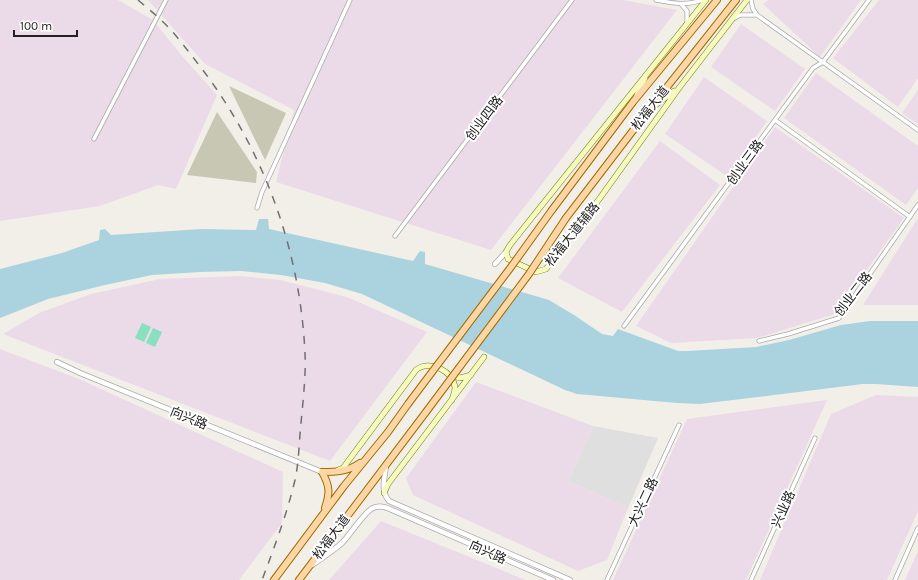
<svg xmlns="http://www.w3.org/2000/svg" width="918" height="580" viewBox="0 0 918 580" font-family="Karla,'Noto Sans SC',sans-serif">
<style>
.residential{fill:#e0dfdf}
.industrial{fill:#ebdbe8}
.construction{fill:#c7c7b4}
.pitch{fill:#88e0be}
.water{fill:#aad3df}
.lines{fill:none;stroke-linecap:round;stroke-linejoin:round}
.minor-casing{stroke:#a9a9a9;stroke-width:5}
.tertiary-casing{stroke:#a9a9a9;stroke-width:6}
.secondary-casing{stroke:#707d05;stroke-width:6}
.primary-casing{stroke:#a06b00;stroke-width:8}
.minor{stroke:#fff;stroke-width:3.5}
.tertiary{stroke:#fff;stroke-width:4.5}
.secondary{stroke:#f7fabf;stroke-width:5}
.primary{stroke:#fcd6a4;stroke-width:6}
.rail{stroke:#707070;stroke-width:1.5;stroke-dasharray:8 8;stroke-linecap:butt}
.primary-bridge-casing{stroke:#a06b00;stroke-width:8;stroke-linecap:butt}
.primary-bridge{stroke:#fcd6a4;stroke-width:6}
.labels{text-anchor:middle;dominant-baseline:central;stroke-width:4;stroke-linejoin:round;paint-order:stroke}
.street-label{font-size:13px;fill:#222;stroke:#fff}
</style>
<rect width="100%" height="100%" fill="#f2efe9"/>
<!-- residential -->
<path class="residential" d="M 593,426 L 658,438 L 628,508 L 568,481 Z"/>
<!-- industrial -->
<path class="industrial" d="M 0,0 L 118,0 L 153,20 L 183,57 L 217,95 L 176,189 L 158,185 L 100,206 L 0,221 Z
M 148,0 L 623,0 L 677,10 L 491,250 L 276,182 L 294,110 L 205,64 Z
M 768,0 L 861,0 L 820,57 L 763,4 Z
M 879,0 L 918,0 L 918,78 L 898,107 L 833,58 Z
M 741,24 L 805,69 L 775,111 L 711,67 Z
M 816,73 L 918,146 L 918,188 L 906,205 L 784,118 Z
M 704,77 L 767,121 L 728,177 L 665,134 Z
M 918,90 L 918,124 L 902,113 Z
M 775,127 L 904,218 L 835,314 L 757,338 L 671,343 L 636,326 Z
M 660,141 L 720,185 L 622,312 L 558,278 Z
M 918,218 L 918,305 L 863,305 Z
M 240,276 L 280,280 L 347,297 L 427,332 L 330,461 L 3,334 L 39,313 L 91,294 L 160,279 Z
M 0,349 L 79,379 L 283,472 L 282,523 L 239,580 L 0,580 Z
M 476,382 L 593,426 L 568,481 L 628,508 L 607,560 L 578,571 L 413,495 L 406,478 Z
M 876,395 L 918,397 L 918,511 L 887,580 L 760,580 L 831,414 Z
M 827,400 L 746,580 L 613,580 L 687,419 Z
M 381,521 L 526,580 L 329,580 Z
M 918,551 L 918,580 L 905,580 Z"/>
<!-- construction -->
<path class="construction" d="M 229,86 L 286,113 L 265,160 Z
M 217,112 L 257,172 L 256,183 L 187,175 Z"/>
<!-- pitch -->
<path class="pitch" d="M 142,323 L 151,327 L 144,342 L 135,338 Z
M 153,328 L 162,332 L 155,347 L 146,343 Z"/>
<!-- water -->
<path class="water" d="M 259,219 L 268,219 L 269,229 L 413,261 L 420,251 L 425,252 L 425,264 L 549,300 L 574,315 L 602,334 L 613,336 L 618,329 L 678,351 L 687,351 L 756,347 L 789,340 L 841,325 L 870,321 L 918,321 L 918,387 L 876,384 L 863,384 L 700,404 L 677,403 L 577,394 L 565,390 L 362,294 L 325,283 L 281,275 L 241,271 L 200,272 L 152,275 L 105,285 L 48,299 L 0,318 L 0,269 L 62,253 L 99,240 L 100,230 L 105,229 L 111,235 L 201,229 L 256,230 Z"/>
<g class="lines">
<!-- minor casing -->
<g class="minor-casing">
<path id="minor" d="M 656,0 C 672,3 686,6 702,0
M 751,0 L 753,9 L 757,15 L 918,130
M 681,4 L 687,11 L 687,23
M 733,19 L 740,15 L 757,15
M 775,120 L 910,217
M 94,139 L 166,0
M 257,208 L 262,192 L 350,0
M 395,236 L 572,0
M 624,326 L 813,68 L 823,62 L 869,0
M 759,341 L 788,334 L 839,318 L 918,205
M 607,580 L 679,425
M 751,580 L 815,438
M 895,580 L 918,528"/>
</g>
<!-- tertiary casing -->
<g class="tertiary-casing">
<path id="tertiary" d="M 495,264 L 506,252
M 57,362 L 80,373 L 322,472
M 386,465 C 385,478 380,490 389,501 L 570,580
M 312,565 C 322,558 333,551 342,543 C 351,534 364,512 373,508 C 379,505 386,507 392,510 L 553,580"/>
</g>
<!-- secondary casing -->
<g class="secondary-casing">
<path id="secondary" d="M 706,0 L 510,245 L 506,252 L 508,259 L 536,272 L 546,269 L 600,198 L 679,88 L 747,0
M 637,95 L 645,78
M 653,107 L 674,91
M 450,375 L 460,378 L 471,375
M 338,470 L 343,468 L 416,370 C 429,359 454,371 455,388 C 455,392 453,396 452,400
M 384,493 L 388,484 L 484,357"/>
</g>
<!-- primary casing -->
<g class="primary-casing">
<path id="primary" d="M 552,210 L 633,102 L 717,0
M 566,218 L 648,111 L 736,0
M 322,472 C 336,472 347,472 360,463
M 322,472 C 330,486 330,493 325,508
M 274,580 L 344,486 L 388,432 L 408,404
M 299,580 L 426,412"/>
</g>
<!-- minor -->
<use href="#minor" class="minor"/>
<!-- tertiary -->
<use href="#tertiary" class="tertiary"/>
<!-- secondary -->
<use href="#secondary" class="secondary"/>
<!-- primary -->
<use href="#primary" class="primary"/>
<!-- rail -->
<path class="rail" d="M 138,0 C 146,7 155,14 162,21 C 176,34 187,50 199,65 C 263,148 300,248 305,353 C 306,376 303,401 301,423 C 299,442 299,462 295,480 C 287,514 274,548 262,580"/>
<!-- primary-bridge casing -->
<g class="primary-bridge-casing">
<path id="primary-bridge" d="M 408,404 L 511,267 L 552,210
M 426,412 L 529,274 L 566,218"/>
</g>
<!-- primary-bridge -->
<use href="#primary-bridge" class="primary-bridge"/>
</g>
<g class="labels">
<!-- street labels -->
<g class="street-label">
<text transform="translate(650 108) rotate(-52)">松福大道</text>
<text transform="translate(484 118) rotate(-53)">创业四路</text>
<text transform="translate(745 162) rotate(-54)">创业三路</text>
<text transform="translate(572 234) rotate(-51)">松福大道辅路</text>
<text transform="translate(853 294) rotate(-52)">创业二路</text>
<text transform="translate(189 418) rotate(22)">向兴路</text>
<text transform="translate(643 502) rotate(-65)">大兴二路</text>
<text transform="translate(783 509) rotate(-66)">兴业路</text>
<text transform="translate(331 537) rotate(-53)">松福大道</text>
<text transform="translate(488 552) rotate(24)">向兴路</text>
</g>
</g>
<!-- scale -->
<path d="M14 30v6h63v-6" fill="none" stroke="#222222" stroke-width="2"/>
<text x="20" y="30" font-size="12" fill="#222222" stroke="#ffffff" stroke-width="3" paint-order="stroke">100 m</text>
</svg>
